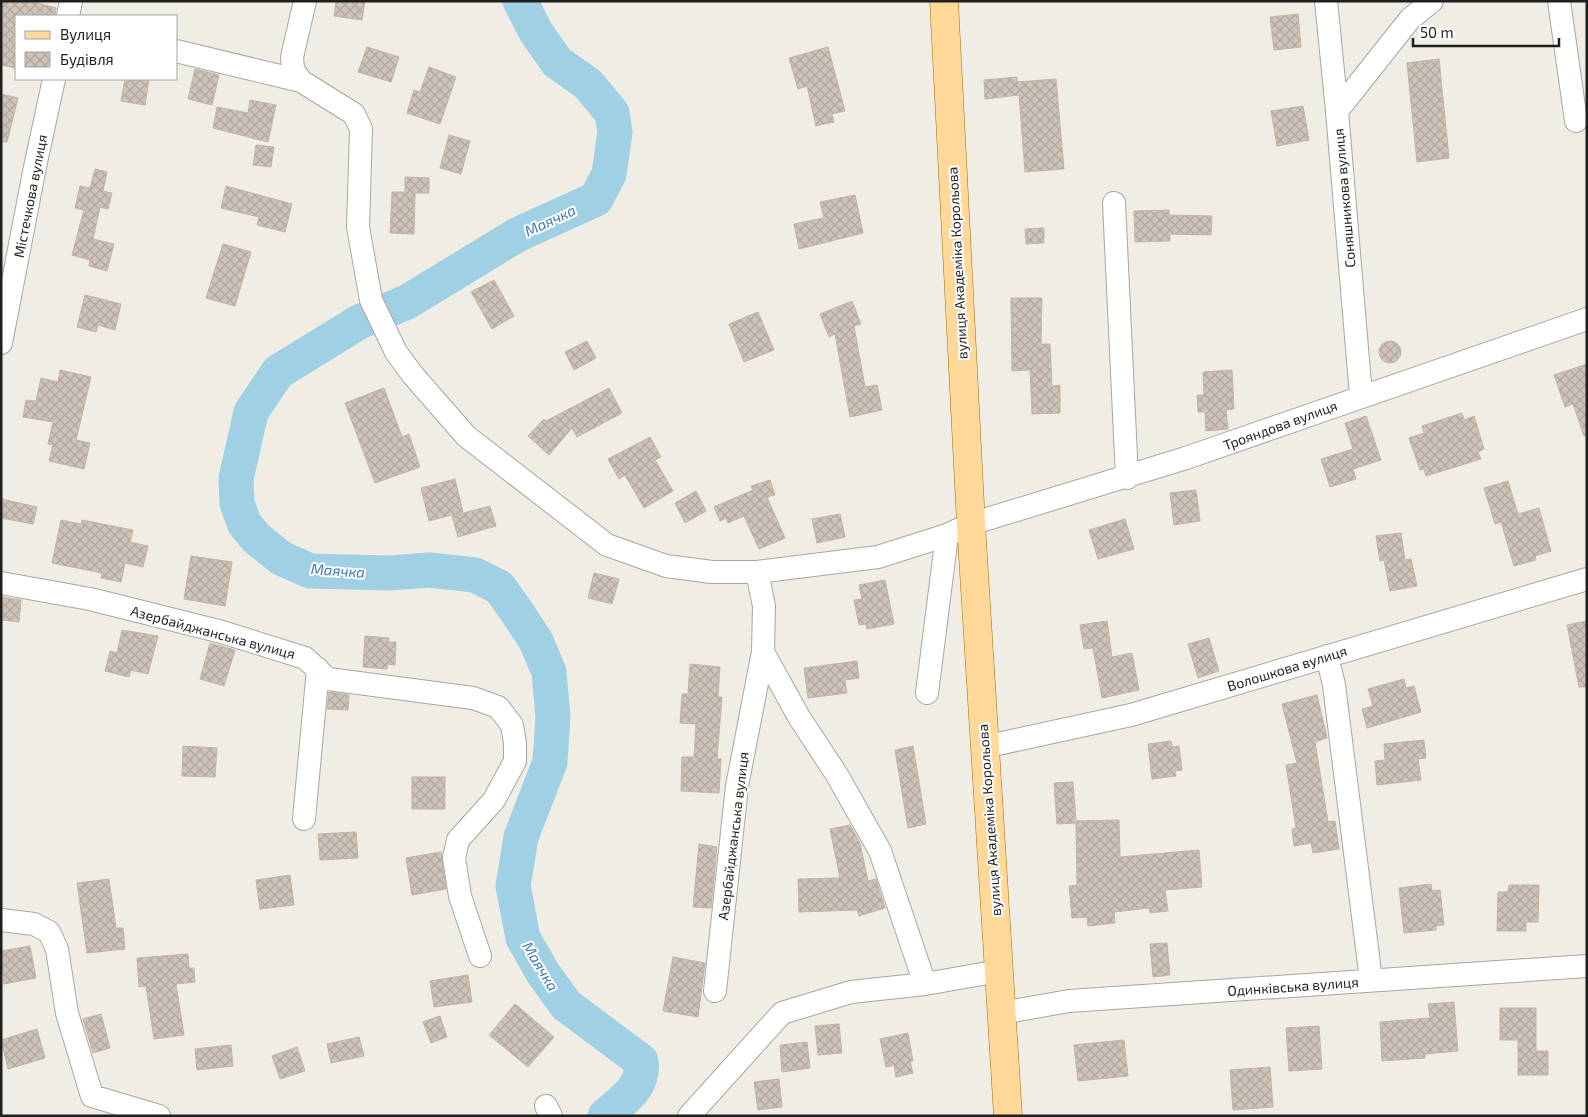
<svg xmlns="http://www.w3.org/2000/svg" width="1588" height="1117" viewBox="0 0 1588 1117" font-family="'Exo 2',sans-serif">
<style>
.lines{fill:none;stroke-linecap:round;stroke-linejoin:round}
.river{stroke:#9fd0e3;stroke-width:35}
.building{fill:url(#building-cross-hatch);stroke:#c4b4a4}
.minor-casing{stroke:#a6a6a6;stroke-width:24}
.major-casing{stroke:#996e00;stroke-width:29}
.minor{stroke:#fff;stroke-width:22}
.major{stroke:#ffd89a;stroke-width:28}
.labels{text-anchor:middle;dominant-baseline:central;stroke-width:4;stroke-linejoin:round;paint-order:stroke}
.street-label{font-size:14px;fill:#1f1f1f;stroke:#fff}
.water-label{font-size:15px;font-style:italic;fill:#4177b8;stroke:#fff}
</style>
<defs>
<pattern id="building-cross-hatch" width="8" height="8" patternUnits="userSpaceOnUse" patternTransform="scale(1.25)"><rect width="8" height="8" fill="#cdc3b9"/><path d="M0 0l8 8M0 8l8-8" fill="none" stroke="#b0a79f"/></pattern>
</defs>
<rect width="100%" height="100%" fill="#f0ede4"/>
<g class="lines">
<!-- river -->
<path class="river" d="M 520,1 L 536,32 L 557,62 L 588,84 L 612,113 L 615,132 L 609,174 L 596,199 L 517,235 L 407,302 L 359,322 L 278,372 L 251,412 L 236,479 L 237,503 L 244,523 L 256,538 L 281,558 L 310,571 L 389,573 L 429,570 L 475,575 L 499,587 L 517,612 L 536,641 L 549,672 L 553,717 L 550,762 L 521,837 L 513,886 L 523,938 L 543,973 L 566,1005 L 641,1061 C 645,1087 623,1100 605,1116"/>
</g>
<!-- building -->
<path class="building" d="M 1,1 L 30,1 L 56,8 L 55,16 L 16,16 L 16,68 L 1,65 Z
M 336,1 L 365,1 L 362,20 L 334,16 Z
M 1298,14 L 1301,47 L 1274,50 L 1270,17 Z
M 367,47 L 399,57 L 391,82 L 358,72 Z
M 828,47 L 845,111 L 832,114 L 834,122 L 816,126 L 807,86 L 798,89 L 789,58 Z
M 1439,59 L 1449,158 L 1417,162 L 1407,63 Z
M 429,67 L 456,77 L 440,124 L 407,113 L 414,90 L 420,92 Z
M 195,69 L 219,75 L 212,105 L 188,99 Z
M 1017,77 L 1017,82 L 1056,79 L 1064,169 L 1025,172 L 1019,95 L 985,99 L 984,80 Z
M 125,79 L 149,79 L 145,105 L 121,101 Z
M 1,94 L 18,98 L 7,142 L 1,142 Z
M 250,100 L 276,105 L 268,142 L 213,128 L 217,107 L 248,113 Z
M 1303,106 L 1309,140 L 1277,146 L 1271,111 Z
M 449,135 L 470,141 L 461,174 L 440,168 Z
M 256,145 L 274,147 L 271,167 L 253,165 Z
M 95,169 L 107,172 L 103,191 L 112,193 L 108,209 L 100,207 L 93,239 L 114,244 L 107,271 L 89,266 L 90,260 L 72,255 L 84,210 L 75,208 L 80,186 L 90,188 Z
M 405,177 L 429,178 L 429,193 L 415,193 L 414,234 L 390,233 L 392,192 L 405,192 Z
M 226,186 L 292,204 L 285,232 L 257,225 L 259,217 L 221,208 Z
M 855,195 L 863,233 L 799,249 L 794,224 L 824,218 L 820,202 Z
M 1169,210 L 1169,215 L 1212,216 L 1211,235 L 1170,234 L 1170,241 L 1135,242 L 1134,211 Z
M 1044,228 L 1044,243 L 1026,244 L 1025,229 Z
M 223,244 L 251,252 L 235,306 L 206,298 Z
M 494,280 L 514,316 L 492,329 L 471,292 Z
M 85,295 L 121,304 L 115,330 L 98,325 L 96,332 L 77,327 Z
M 1011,298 L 1042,298 L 1041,344 L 1050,344 L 1052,386 L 1060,385 L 1060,413 L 1032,414 L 1030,370 L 1012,371 Z
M 852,301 L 861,324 L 854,326 L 865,387 L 877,385 L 882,410 L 850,417 L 835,334 L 829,337 L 820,314 Z
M 758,312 L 774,350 L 744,362 L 729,324 Z
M1379 352a11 11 0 1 1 22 0a11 11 0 1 1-22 0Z
M 587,341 L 596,358 L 574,370 L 565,352 Z
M 1587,364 L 1587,435 L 1584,436 L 1573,404 L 1565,407 L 1554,375 Z
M 60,370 L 91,377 L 76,440 L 90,443 L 84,469 L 49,461 L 53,445 L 48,444 L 53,422 L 23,417 L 26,400 L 36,401 L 41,378 L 58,382 Z
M 1232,370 L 1234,409 L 1226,410 L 1228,429 L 1206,431 L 1205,412 L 1198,412 L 1197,395 L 1204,395 L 1203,372 Z
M 384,388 L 402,437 L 409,434 L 420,467 L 375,483 L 345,403 Z
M 609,388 L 622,413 L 577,437 L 572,428 L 549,455 L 528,436 L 544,419 L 546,421 Z
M 1462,413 L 1464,420 L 1474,416 L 1484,449 L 1478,452 L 1481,459 L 1426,476 L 1424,469 L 1420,470 L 1409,438 L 1424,433 L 1422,426 Z
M 1366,416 L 1381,460 L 1353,469 L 1356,479 L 1330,487 L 1321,459 L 1353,449 L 1345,423 Z
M 650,437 L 661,457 L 655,460 L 673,491 L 644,508 L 625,475 L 619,479 L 608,459 Z
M 455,479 L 463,512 L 429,521 L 421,488 Z
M 770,480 L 775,495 L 767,497 L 785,538 L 759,549 L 744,516 L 728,523 L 726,518 L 720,521 L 714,507 L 753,490 L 751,486 Z
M 1508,481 L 1518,514 L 1539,508 L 1551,551 L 1535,556 L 1536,560 L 1514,566 L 1501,522 L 1495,524 L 1484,488 Z
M 1196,490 L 1200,521 L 1174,525 L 1170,493 Z
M 696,491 L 706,511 L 685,523 L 675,503 Z
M 1,499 L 37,507 L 33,524 L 1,518 Z
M 490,506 L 496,526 L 458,537 L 452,516 Z
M 840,514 L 845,537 L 817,543 L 812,519 Z
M 1125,519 L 1134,549 L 1098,559 L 1089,530 Z
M 61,520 L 81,524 L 82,520 L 133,530 L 130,542 L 148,546 L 143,567 L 125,563 L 121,582 L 101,578 L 102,573 L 52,563 Z
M 1401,533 L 1405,560 L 1411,559 L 1417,586 L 1390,591 L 1384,560 L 1380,561 L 1376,536 Z
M 191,556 L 232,562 L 225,606 L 184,599 Z
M 594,573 L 619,579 L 612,604 L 588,598 Z
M 885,580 L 894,624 L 867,629 L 866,624 L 859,625 L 854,600 L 862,599 L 859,585 Z
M 1,597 L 21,600 L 19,622 L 1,620 Z
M 1107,621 L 1112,657 L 1132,653 L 1139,690 L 1102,698 L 1093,648 L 1084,649 L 1080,625 Z
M 1587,621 L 1587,687 L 1579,687 L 1567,625 Z
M 122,630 L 158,636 L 148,674 L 131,670 L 129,677 L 105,671 L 110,651 L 117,653 Z
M 365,636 L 389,638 L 389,642 L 396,642 L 395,665 L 387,664 L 387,669 L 363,667 Z
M 1209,638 L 1219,671 L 1198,678 L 1188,644 Z
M 210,643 L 235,650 L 224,686 L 200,679 Z
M 857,661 L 859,678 L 845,680 L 847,693 L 808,698 L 804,668 Z
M 690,664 L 720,667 L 718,697 L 722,697 L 717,759 L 721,759 L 719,793 L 681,791 L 682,757 L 694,757 L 696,724 L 680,723 L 682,694 L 688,694 Z
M 1404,679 L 1406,688 L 1414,686 L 1421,712 L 1367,728 L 1362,709 L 1373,706 L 1368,689 Z
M 329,692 L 349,695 L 348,710 L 327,709 Z
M 1317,695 L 1327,738 L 1315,742 L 1328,822 L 1335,821 L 1339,849 L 1313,853 L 1311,843 L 1294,846 L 1292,829 L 1296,828 L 1286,765 L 1297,763 L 1282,704 Z
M 1424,740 L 1426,758 L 1418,759 L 1421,780 L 1377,785 L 1375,761 L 1385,760 L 1384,744 Z
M 1171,741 L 1172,747 L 1179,746 L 1182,770 L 1175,771 L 1176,776 L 1152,779 L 1148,744 Z
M 183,746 L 217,748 L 215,777 L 182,776 Z
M 913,746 L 926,824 L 908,828 L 895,750 Z
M 412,777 L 445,777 L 445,809 L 412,809 Z
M 1073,782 L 1076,821 L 1119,820 L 1120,857 L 1199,850 L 1202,887 L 1165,890 L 1168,911 L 1150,913 L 1149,908 L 1114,912 L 1115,923 L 1088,926 L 1087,917 L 1072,918 L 1069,886 L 1077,885 L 1076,823 L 1057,824 L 1054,783 Z
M 850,825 L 860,843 L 868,881 L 876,879 L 885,908 L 859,916 L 857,910 L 799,912 L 798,879 L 840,878 L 830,829 Z
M 356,832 L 358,858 L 320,860 L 318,834 Z
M 699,844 L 717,847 L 711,908 L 693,907 Z
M 441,852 L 446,889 L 412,895 L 406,858 Z
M 290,875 L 294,905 L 260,909 L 256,880 Z
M 109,879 L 116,928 L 123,928 L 125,949 L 87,953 L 77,883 Z
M 1431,884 L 1432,891 L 1440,890 L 1444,925 L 1436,926 L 1436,930 L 1404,933 L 1399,888 Z
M 1509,885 L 1539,885 L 1538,922 L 1526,922 L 1526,931 L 1497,931 L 1498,892 L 1508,892 Z
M 1167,943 L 1170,975 L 1153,977 L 1150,944 Z
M 30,946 L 36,978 L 4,984 L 1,951 Z
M 188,954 L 189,968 L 194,968 L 195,982 L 176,984 L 184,1035 L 154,1039 L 146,986 L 139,987 L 137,958 Z
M 673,957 L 705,963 L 698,1017 L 663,1011 Z
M 468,975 L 472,1002 L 434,1007 L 430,981 Z
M 1454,1002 L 1458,1051 L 1425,1054 L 1425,1058 L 1382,1061 L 1380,1022 L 1430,1018 L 1428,1004 Z
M 515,1004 L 554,1037 L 528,1067 L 489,1035 Z
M 1500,1008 L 1536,1008 L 1536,1051 L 1548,1051 L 1548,1075 L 1518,1075 L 1518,1040 L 1500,1040 Z
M 101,1014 L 110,1048 L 93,1053 L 83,1019 Z
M 440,1016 L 447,1037 L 431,1043 L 423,1022 Z
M 839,1024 L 842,1053 L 818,1055 L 815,1026 Z
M 1319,1026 L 1322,1069 L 1289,1071 L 1286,1028 Z
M 37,1029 L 45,1058 L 8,1069 L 1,1040 Z
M 908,1033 L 913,1061 L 910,1061 L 913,1073 L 896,1077 L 894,1065 L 886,1067 L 880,1039 Z
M 359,1037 L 364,1056 L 331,1063 L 327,1044 Z
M 1124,1040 L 1128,1076 L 1078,1081 L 1074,1045 Z
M 807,1042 L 810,1068 L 782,1072 L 780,1045 Z
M 231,1045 L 233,1066 L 197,1070 L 195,1049 Z
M 297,1047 L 305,1071 L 280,1079 L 272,1056 Z
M 1270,1067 L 1273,1107 L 1233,1110 L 1230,1070 Z
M 779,1079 L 782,1107 L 758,1110 L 754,1082 Z"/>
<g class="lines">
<!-- minor casing -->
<g class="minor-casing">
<path id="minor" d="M 1326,1 L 1337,111 L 1361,396
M 1559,1 L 1576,121
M 68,16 L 71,1
M 176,51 L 301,81 L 354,114 L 361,129 L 358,227 L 371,300 L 396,352 L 412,374 L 466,436 L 607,545 L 666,566 L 712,572 L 757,572 L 878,557 L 947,535 L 971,524 L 1186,458 L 1587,319
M 301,81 L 293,69 L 292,57 L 305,1
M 1337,111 L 1410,19 L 1432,1
M 1114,203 L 1127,478
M 1,343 L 35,167 L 54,79
M 757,572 L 764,606 L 763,652 L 799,717 L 837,775 L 880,851 L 925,984
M 1,583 L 90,599 L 222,632 L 305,658 L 328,679 L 473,698 L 498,707 L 512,725 L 515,743 L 515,761 L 494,800 L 458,840 L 454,858 L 460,896 L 480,956
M 1327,656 L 1334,685 L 1371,980
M 927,693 L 947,535
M 984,747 L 1131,715 L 1587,579
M 304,819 L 318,669
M 1,920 L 34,924 L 49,932 L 57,949 L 67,1013 L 92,1096 L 159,1116
M 715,991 L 737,786 L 763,652
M 1001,1013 L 1069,1001 L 1587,966
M 546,1106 L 551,1116
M 689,1116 L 782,1013 L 851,992 L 925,984 L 999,971"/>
</g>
<!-- major casing -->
<g class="major-casing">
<path id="major" d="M 944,1 L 971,524 L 1008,1116"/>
</g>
<!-- minor -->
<use href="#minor" class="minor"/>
<!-- major -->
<use href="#major" class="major"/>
</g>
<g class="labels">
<!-- street labels -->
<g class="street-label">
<text transform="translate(30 196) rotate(-79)">Містечкова вулиця</text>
<text transform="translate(1344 198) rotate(-95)">Соняшникова вулиця</text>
<text transform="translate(957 263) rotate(-93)">вулиця Академіка Корольова</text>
<text transform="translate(1280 425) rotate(-20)">Трояндова вулиця</text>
<text transform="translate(213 632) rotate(15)">Азербайджанська вулиця</text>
<text transform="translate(1287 668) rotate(-17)">Волошкова вулиця</text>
<text transform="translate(989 820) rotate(-94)">вулиця Академіка Корольова</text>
<text transform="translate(733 836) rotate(-83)">Азербайджанська вулиця</text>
<text transform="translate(1293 986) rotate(-4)">Одинківська вулиця</text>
</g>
<!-- water labels -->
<g class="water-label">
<text transform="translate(550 220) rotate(-25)">Маячка</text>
<text transform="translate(338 570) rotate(4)">Маячка</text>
<text transform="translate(541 966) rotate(59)">Маячка</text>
</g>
</g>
<!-- border -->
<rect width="1588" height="1117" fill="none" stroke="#1f1f1f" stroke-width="5"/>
<!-- legend -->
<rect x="15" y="15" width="162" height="65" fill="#ffffff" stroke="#a5a5a5"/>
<rect x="25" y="31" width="25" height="8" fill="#ffd89a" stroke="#a5a5a5"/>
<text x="60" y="40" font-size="15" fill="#1f1f1f">Вулиця</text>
<rect x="25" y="52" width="25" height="15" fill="url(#building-cross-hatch)" stroke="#a5a5a5"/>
<text x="60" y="65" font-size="15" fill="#1f1f1f">Будівля</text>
<!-- scale -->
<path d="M1413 38v8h146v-8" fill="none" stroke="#1f1f1f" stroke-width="2.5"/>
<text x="1420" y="38" font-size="15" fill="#1f1f1f" stroke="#ffffff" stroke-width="4" paint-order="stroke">50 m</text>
</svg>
